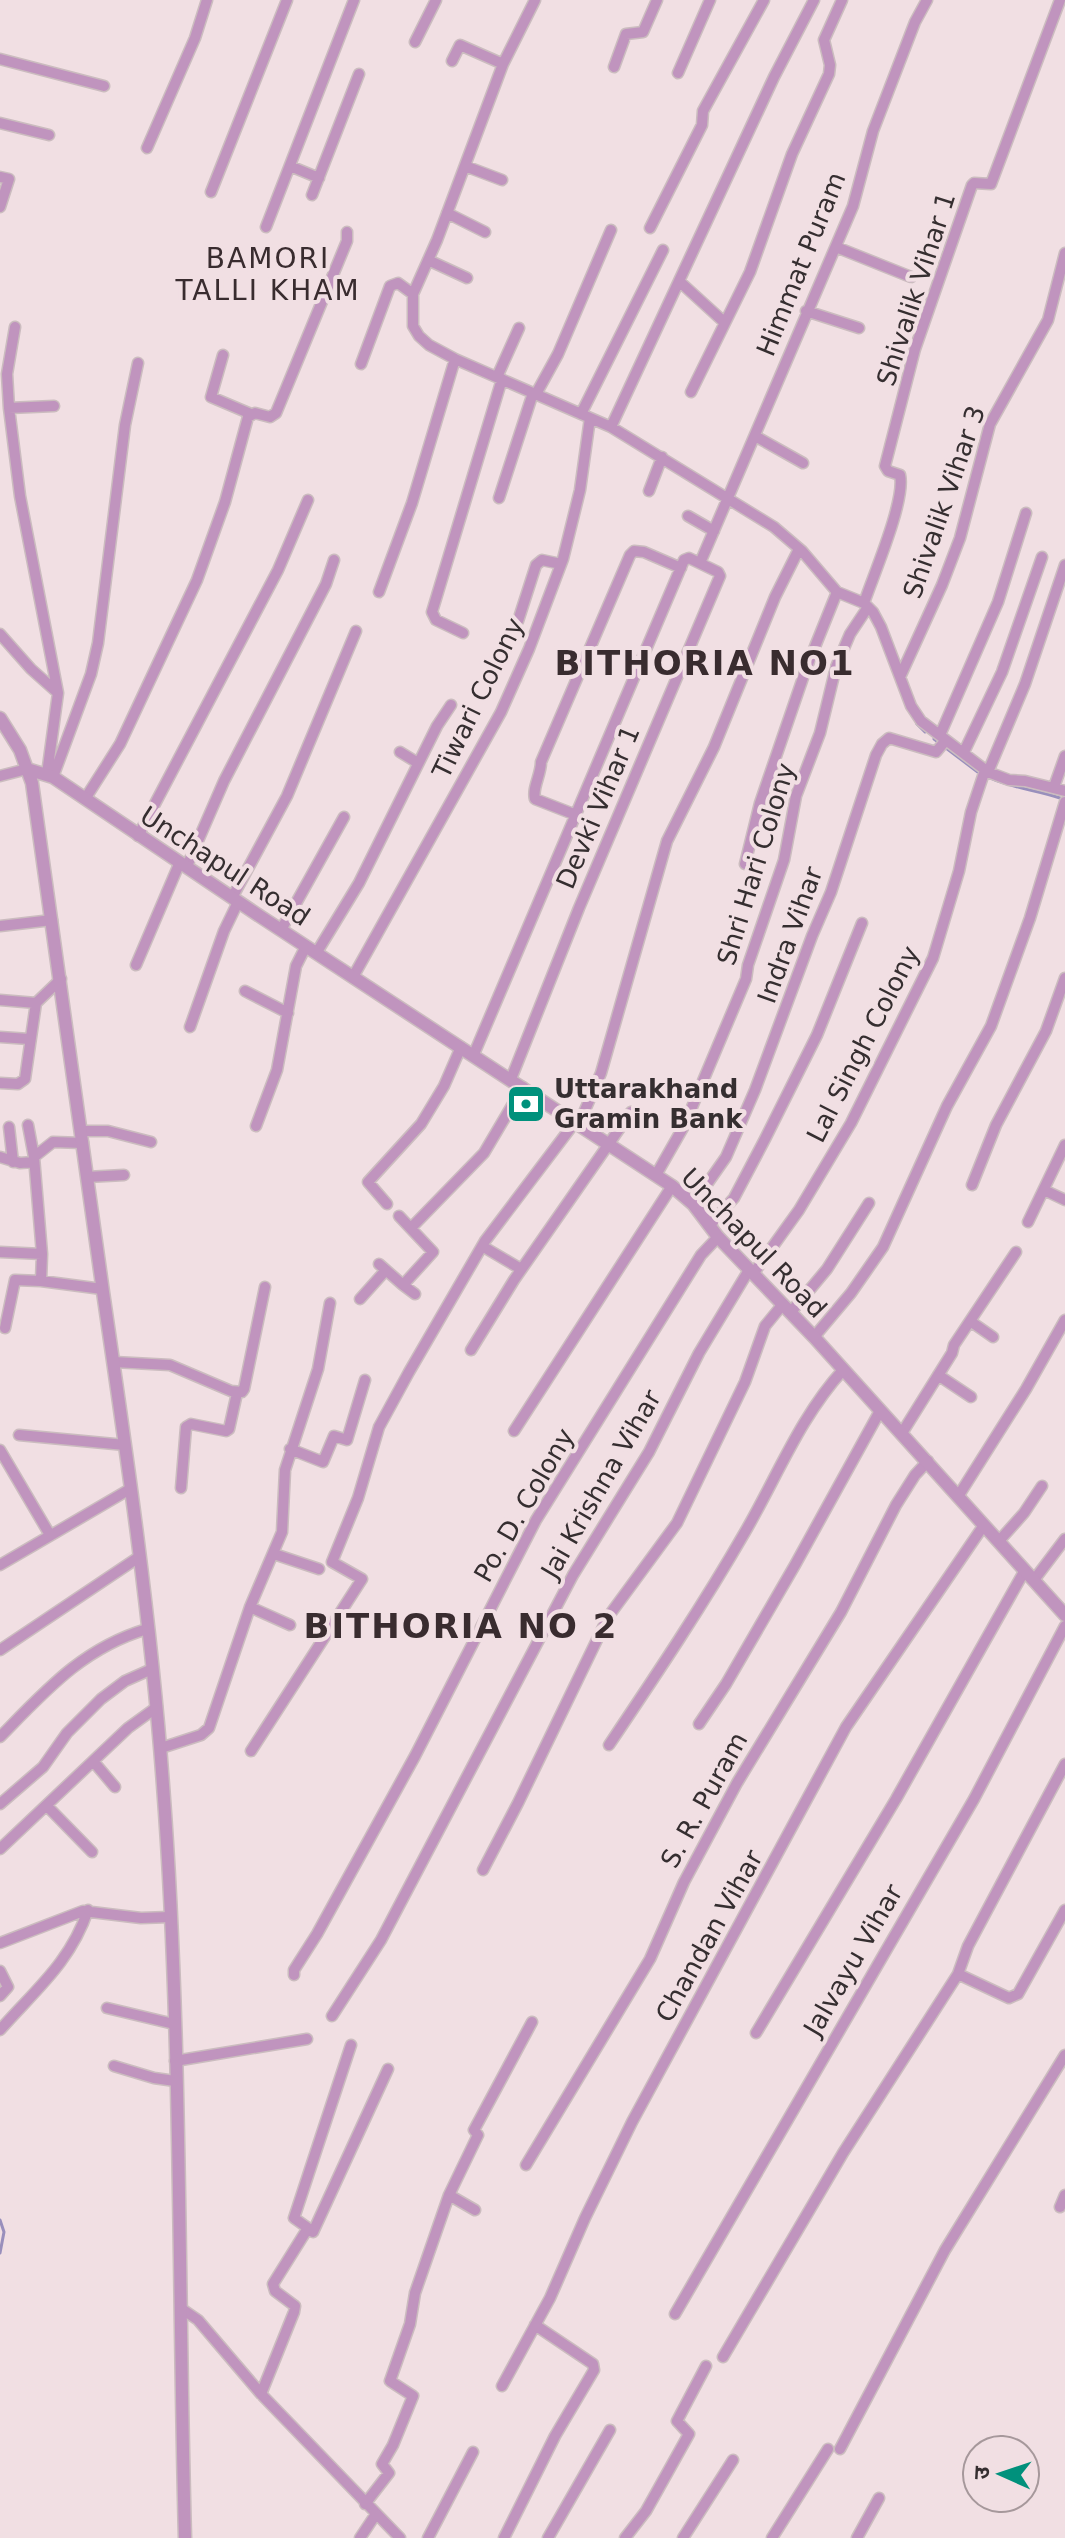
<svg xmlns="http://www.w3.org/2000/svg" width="1065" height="2538" viewBox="0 0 1065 2538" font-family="'DejaVu Sans','Noto Sans Devanagari',sans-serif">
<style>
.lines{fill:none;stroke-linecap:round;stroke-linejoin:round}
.stream{stroke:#998fbc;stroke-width:3}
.minor-casing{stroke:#cbbcbf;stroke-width:13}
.tertiary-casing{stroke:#cbbcbf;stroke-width:15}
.minor{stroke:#c094be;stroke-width:10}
.tertiary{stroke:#c094be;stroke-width:12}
.labels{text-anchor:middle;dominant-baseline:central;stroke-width:8;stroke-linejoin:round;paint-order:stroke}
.street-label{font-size:26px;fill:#352e30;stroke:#f1dfe3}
.poi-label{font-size:26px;font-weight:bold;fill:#352e30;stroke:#f1dfe3;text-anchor:start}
.neighbourhood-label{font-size:28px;letter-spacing:2px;fill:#392c2f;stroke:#f1dfe3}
.district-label{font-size:34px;font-weight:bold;letter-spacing:2px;fill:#392c2f;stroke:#f1dfe3}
</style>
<rect width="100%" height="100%" fill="#f1dfe3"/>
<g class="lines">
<!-- stream -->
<path class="stream" d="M 917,724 L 925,732
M 934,739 L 979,773
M 990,778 C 1012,788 1037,790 1060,798
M 0,2220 L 4,2232 L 0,2253"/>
<!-- minor casing -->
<g class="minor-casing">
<path id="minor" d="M 535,0 L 503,64 L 437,240 L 413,294 L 413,326 L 419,336 L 429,345 L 455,359 L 611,427 L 774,527 L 802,551 L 837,592 L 864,603 L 873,612 L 881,627 L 911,706 L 921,721 L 988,772 L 1009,780 L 1025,781 L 1065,791
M 415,42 L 436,0
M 0,59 L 104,86
M 452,61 L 460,45 L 503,64
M 614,67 L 626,34 L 643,32 L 657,0
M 678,73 L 710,0
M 0,123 L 49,135
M 147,148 L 195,38 L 207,0
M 290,166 L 319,178
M 465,166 L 502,180
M 0,177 L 9,179 L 0,207
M 211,192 L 287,0
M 312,195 L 359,74
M 447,213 L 485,232
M 266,227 L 354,0
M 650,228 L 702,125 L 703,111 L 764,0
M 836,247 L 911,277
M 428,260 L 467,278
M 679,281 L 724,322
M 806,311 L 859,328
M 15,327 L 7,374 L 9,408 L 20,496 L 58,693 L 47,774
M 223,355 L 211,397 L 251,414
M 361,364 L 390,286 L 398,283 L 413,294
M 497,377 L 519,328
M 691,392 L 750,272 L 792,154 L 829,74 L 830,65 L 824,40 L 842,0
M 536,394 L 558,354 L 611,230
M 9,408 L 54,406
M 581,414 L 663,250
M 611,427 L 774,77 L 814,0
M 755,436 L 803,463
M 649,491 L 662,457
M 499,498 L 533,393
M 688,516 L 714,531
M 700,563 L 853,206 L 873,131 L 915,22 L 927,0
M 379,592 L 412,503 L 455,359
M 864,603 C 873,576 906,500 900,475 L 888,471 L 885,466 L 915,349 L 972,185 L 974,183 L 991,184 L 1060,0
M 518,621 L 536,565 L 542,560 L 561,564
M 463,633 L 436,620 L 432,612 L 502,379
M 0,634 L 31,669 L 58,693
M 900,677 L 942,585 L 960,538 L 990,424 L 1048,320 L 1065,253
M 940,735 L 998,602 L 1026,513
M 400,752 L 418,763
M 964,752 L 1002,672 L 1042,557
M 988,772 L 1025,684 L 1065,565
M 0,776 L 27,769
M 53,777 L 91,674 L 98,643 L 125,425 L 138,363
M 1054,787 L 1065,756
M 85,799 L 120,744 L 197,580 L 225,502 L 248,417 L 255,413 L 270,417 L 276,413 L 347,241 L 347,232
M 576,815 L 535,799 C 532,788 541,775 541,762 L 630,555 L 634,551 L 644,552 L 681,568
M 138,836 L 278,570 L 308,500
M 745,864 L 760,803 L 806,669 L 837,592
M 187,866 L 224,781 L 326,584 L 334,560
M 232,898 L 287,796 L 356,631
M 0,926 L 52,920
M 281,930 L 344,817
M 317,952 L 359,883 L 437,726 L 451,705
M 136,965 L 180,862
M 353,977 L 501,712 L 529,649 L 563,559 L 580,490 L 590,418
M 245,991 L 288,1013
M 0,1000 L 36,1003
M 190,1027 L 224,931 L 238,902
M 0,1037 L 29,1039
M 474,1054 L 684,560 L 689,558 L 718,572 L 720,576 L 579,908 L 511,1079
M 0,1083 L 18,1084 L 25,1079 L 36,1003 L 61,979
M 579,1124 L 601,1073 L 667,841 L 714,747 L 775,597 L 799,549
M 28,1125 L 34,1157
M 256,1126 L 277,1070 L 296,966 L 306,946
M 9,1127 L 13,1162
M 81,1131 L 108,1131 L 151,1142
M 0,1157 L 20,1163 L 34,1162
M 656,1175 L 684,1126 L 746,979 L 748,965 L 784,860 L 796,796 L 820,733 L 836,667 L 850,634 L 868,607
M 87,1177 L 124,1175
M 972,1185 L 996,1125 L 1046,1031 L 1065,978
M 1044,1190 L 1065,1200
M 387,1204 L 368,1182 L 421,1124 L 444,1086 L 461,1047
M 693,1204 L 726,1157 L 755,1090 L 812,936 L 831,892 L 876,755 L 882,744 L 889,738 L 936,752 L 946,740
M 1028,1222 L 1065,1145
M 709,1226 L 734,1198 L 765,1139 L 817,1035 L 862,923
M 411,1228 L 484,1153 L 523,1087
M 482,1246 L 521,1269
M 0,1252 L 42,1254 L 34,1157 L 53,1142 L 83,1143
M 379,1264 L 403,1285 L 433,1252 L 399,1216
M 753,1274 L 799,1210 L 851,1123 L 933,958 L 959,871 L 971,812 L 985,770
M 41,1281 L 42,1254
M 403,1285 L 415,1294
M 360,1299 L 386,1270
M 791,1312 L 827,1269 L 869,1203
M 970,1321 L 993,1337
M 5,1328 L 15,1280 L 41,1281 L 102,1289
M 814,1337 L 851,1293 L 883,1247 L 947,1106 L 991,1026 L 1030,918 L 1065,802
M 471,1350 L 514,1280 L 631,1112
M 114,1362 L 170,1365 L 231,1391 L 242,1392 L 244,1389 L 265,1287
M 938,1375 L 971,1397
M 514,1431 L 672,1186
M 902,1433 L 952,1353 L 954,1345 L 1016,1252
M 19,1435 L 125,1445
M 290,1449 L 323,1462 L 334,1436 L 347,1440 L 365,1380
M 0,1450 L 50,1535
M 181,1488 L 186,1427 L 191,1424 L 226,1431 L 229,1429 L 237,1393
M 959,1495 L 1026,1389 L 1065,1320
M 999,1541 L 1024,1513 L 1042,1486
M 274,1554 L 319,1569
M 0,1565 L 130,1489
M 1034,1580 L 1065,1539
M 250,1607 L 290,1625
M 0,1650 L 139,1557
M 699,1724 L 726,1684 L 795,1565 L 880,1411
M 0,1737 C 46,1690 83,1648 147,1629
M 609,1745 C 656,1675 703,1605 745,1532 C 777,1477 800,1417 843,1370
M 161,1748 L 201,1735 L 209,1728 L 250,1607 L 282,1532 L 285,1470 L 318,1369 L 330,1303
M 251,1751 L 362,1579 L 332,1562 L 358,1498 L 379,1427 L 409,1372 L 485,1241 L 575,1122
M 93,1761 L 115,1787
M 0,1804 L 43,1767 L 67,1733 L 101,1699 L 125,1681 L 152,1669
M 47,1806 L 92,1852
M 0,1849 L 128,1728 L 157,1707
M 483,1870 L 518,1803 L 608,1617 L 677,1523 L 745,1382 L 765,1326 L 783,1304
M 0,1943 L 83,1911 L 141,1918 L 170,1917
M 0,1971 L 8,1987 L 0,1996
M 958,1974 L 1009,1998 L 1018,1994 L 1065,1910
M 294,1975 L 294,1970 L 317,1934 L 415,1756 L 536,1520 L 701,1255 L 718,1237
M 107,2008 L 174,2024
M 332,2016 L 381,1940 L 573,1575 L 649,1452 L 699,1353 L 749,1270
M 0,2030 C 35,1990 70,1963 88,1910
M 756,2033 L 896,1799 L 1025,1570
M 175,2061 L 307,2039
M 114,2066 L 154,2078 L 175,2081
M 526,2165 L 650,1959 L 684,1882 L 737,1783 L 841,1612 L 896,1505 L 915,1475 L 928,1461
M 449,2195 L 475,2210
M 1060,2207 L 1065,2195
M 308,2228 L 294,2218 L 351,2045
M 182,2309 L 198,2320 L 261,2394 L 400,2538
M 675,2314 L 974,1799 L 1065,1626
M 723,2357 L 843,2153 L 958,1974 L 968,1946 L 1065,1764
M 502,2386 L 550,2298 L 585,2218 L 632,2122 L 846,1727 L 984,1525
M 261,2394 L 294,2312 L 295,2306 L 275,2291 L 273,2284 L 308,2228 L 313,2232 L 388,2069
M 840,2449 L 945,2250 L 1065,2055
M 365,2504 L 389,2473 L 382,2464 L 393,2445 L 413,2396 L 390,2381 L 410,2324 L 415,2293 L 449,2195 L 478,2135 L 474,2130 L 532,2022
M 360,2538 L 376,2514
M 428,2538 L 473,2452
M 504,2538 L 555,2436 L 594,2370 L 593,2364 L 535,2325
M 548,2538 L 610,2430
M 625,2538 L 646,2511 L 689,2434 L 677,2421 L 706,2366
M 683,2538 L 733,2460
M 772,2538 L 828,2449
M 857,2538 L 879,2498"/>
</g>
<!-- tertiary casing -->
<g class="tertiary-casing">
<path id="tertiary" d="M 0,718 L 20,750 L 32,783 C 57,953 78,1123 103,1292 C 127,1456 151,1620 163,1785 C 182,2035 178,2287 185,2538
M 27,769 L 53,777 L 258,915 L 672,1186 L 693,1204 L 718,1237 L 814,1337 L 1065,1615"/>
</g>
<!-- minor -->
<use href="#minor" class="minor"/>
<!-- tertiary -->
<use href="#tertiary" class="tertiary"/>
</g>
<!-- icons -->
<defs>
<g id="bank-square" transform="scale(2)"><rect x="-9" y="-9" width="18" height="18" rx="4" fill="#00917c" stroke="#f1dfe3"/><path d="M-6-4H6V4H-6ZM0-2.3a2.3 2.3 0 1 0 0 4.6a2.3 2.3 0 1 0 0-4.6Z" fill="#fff"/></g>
</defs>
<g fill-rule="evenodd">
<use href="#bank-square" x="526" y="1104"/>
</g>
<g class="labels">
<!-- street labels -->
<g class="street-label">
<text transform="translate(801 264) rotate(-68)">Himmat Puram</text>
<text transform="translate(916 289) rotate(-72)">Shivalik Vihar 1</text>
<text transform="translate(944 502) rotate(-71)">Shivalik Vihar 3</text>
<text transform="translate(478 698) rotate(-64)">Tiwari Colony</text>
<text transform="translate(598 807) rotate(-67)">Devki Vihar 1</text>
<text transform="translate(756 864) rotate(-73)">Shri Hari Colony</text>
<text transform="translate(225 866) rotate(33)">Unchapul Road</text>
<text transform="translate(790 935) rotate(-70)">Indra Vihar</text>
<text transform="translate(863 1044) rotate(-63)">Lal Singh Colony</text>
<text transform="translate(754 1243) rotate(46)">Unchapul Road</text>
<text transform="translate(601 1484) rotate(-60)">Jai Krishna Vihar</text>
<text transform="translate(524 1505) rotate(-60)">Po. D. Colony</text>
<text transform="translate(704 1800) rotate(-61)">S. R. Puram</text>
<text transform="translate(709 1936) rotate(-61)">Chandan Vihar</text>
<text transform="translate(853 1960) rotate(-60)">Jalvayu Vihar</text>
</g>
<!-- poi labels -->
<g class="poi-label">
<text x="554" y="1089">Uttarakhand<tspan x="554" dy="30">Gramin Bank</tspan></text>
</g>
<!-- neighbourhood labels -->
<g class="neighbourhood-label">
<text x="268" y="258">BAMORI<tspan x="268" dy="32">TALLI KHAM</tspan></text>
</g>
<!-- district labels -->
<g class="district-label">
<text x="705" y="663">BITHORIA NO1</text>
<text x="461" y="1626">BITHORIA NO 2</text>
</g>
</g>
<!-- north arrow -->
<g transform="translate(1001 2474) rotate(273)"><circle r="38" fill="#f1dfe3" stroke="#a6989b" stroke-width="2"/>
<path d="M0-6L14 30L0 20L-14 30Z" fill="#00917c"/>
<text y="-12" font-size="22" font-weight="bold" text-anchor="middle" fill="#352e30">उ</text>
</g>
</svg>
